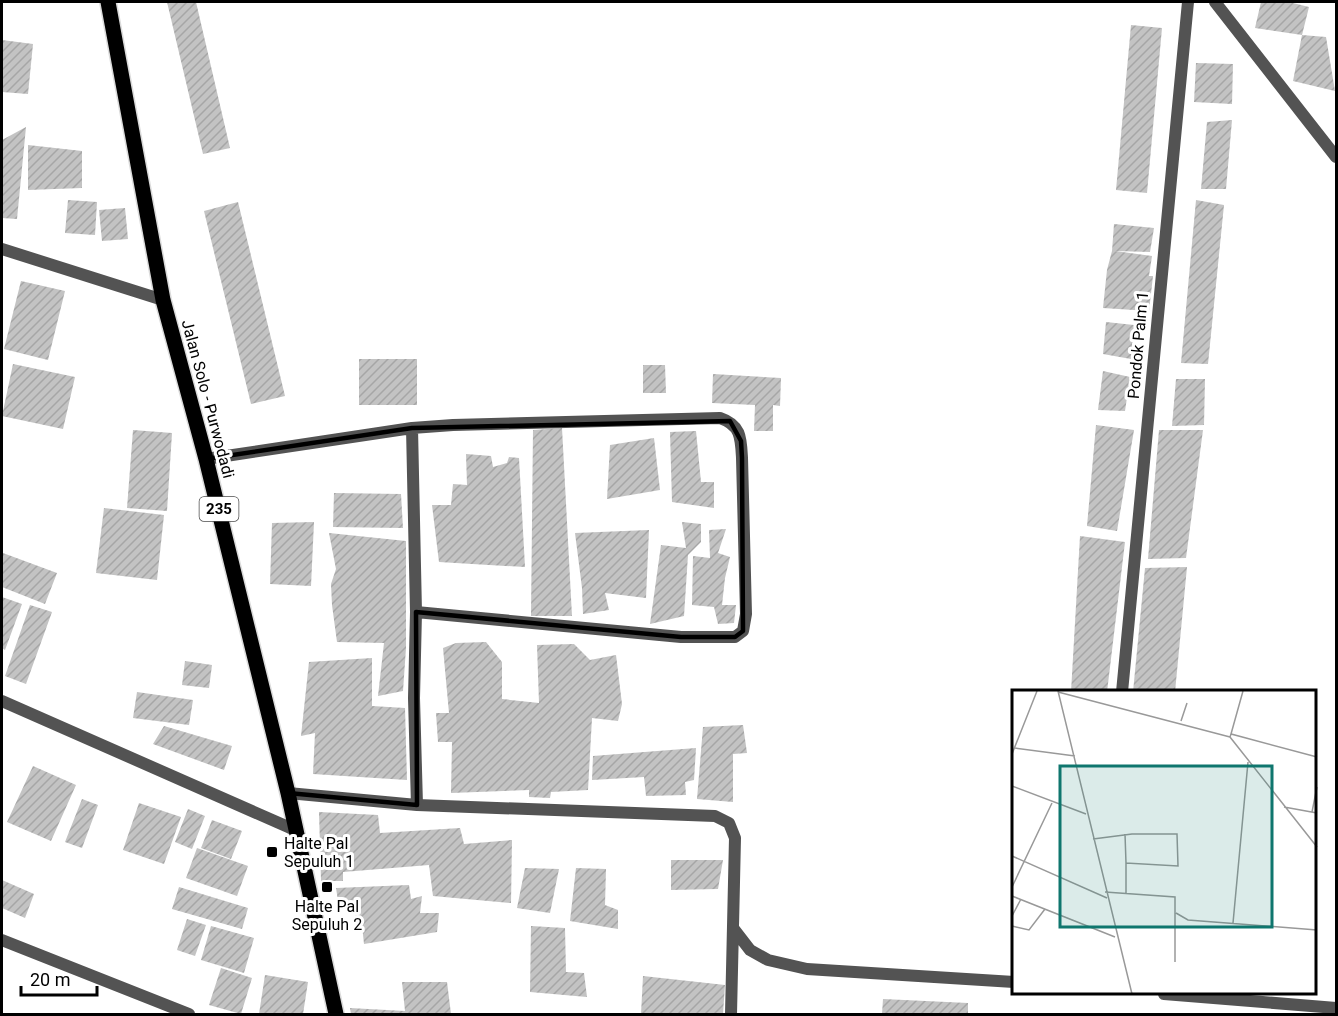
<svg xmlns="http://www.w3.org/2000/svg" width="1338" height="1016" viewBox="0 0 1338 1016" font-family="Roboto,sans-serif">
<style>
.building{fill:url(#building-hatch)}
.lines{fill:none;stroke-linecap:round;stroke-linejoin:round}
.primary-casing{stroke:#dbdbdb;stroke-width:18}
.street{stroke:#535353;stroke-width:12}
.primary{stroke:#000;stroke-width:15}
.marked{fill:none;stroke:#000;stroke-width:4.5;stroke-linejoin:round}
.poi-dot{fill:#000;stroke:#fff;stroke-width:2}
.labels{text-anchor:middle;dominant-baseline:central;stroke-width:6;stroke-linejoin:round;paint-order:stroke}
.shield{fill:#fff;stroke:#4c4c4c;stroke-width:1.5}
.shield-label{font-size:15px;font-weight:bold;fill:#000}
.street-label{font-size:16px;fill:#000;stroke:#fff}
.poi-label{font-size:16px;fill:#000;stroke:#fff;text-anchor:start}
.inset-road{fill:none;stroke:#999;stroke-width:1.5}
.view{fill:#0f766e;fill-opacity:0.15;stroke:#0f766e;stroke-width:3}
.inset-edge{fill:none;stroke:#000;stroke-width:3}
</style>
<defs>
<pattern id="building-hatch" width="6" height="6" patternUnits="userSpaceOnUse" patternTransform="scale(1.5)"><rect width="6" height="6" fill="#c3c3c3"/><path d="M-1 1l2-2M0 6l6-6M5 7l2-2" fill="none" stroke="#a6a6a6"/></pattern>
</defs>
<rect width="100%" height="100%" fill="#fff"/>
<!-- building -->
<path class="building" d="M 167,2 L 196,2 L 230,148 L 203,154 Z
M 1261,2 L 1289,2 L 1309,7 L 1302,35 L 1255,28 Z
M 1131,25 L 1162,28 L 1147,193 L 1116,190 Z
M 1302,35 L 1326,37 L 1335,91 L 1293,81 Z
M 2,40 L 33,44 L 28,94 L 2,92 Z
M 1196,63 L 1233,64 L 1232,104 L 1194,102 Z
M 1232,120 L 1226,189 L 1201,189 L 1207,122 Z
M 26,127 L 17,219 L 2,218 L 2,140 Z
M 28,145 L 82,151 L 82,188 L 28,190 Z
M 68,200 L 97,202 L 95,235 L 65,233 Z
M 1196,200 L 1224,205 L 1208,364 L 1181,363 Z
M 238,202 L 285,396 L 251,404 L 204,211 Z
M 125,208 L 128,239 L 102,241 L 99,210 Z
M 1114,224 L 1154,228 L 1150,252 L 1115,251 L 1152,256 L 1149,276 L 1153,276 L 1149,311 L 1103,308 L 1107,270 L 1112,251 Z
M 21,281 L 65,291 L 48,360 L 4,349 Z
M 1106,322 L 1134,325 L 1131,359 L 1103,354 Z
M 359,359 L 417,359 L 417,405 L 359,405 Z
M 13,364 L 75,377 L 63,429 L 2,416 Z
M 643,365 L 665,365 L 666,393 L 643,393 Z
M 1103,371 L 1130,377 L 1125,411 L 1098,410 Z
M 713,374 L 781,378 L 780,406 L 773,405 L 773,431 L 754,431 L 755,405 L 712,403 Z
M 1176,379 L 1205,379 L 1204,425 L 1172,426 Z
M 1096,425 L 1134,430 L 1117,531 L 1087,526 Z
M 562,428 L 572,616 L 531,616 L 533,430 Z
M 133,430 L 172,433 L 167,511 L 127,508 Z
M 1159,430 L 1203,430 L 1186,558 L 1148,559 Z
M 696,431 L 701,482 L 714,482 L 714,508 L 672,502 L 670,432 Z
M 654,438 L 660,490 L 607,499 L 610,445 Z
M 466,454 L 491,456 L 493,467 L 507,463 L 509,457 L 519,458 L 525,567 L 439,562 L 432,505 L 451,505 L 453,484 L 467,485 Z
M 334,493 L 401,494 L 403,528 L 333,527 Z
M 104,508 L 164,515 L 157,580 L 96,573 Z
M 314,522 L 311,586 L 270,584 L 272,523 Z
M 682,522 L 701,524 L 701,542 L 688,555 L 684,616 L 650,624 L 661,545 L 686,548 Z
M 726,529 L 718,553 L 730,557 L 725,578 L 722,605 L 736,605 L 734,623 L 718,624 L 714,607 L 692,605 L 693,556 L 710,558 L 709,530 Z
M 649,530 L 646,598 L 605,593 L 609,610 L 583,614 L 582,588 L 575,533 Z
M 329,533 L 406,541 L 406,648 L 403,691 L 378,696 L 384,643 L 337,642 L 332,605 L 331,584 L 336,569 Z
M 1080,536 L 1125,542 L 1107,692 L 1071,692 Z
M 3,553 L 57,573 L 45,604 L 2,587 Z
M 1187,567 L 1175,692 L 1133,692 L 1145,568 Z
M 2,597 L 22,604 L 5,650 L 2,648 Z
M 30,605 L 52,612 L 26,684 L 5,676 Z
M 486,642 L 502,662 L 502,699 L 539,703 L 537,645 L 574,644 L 590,660 L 616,655 L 622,704 L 618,721 L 592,718 L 588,790 L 551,792 L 550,798 L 529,797 L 529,790 L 451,793 L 452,742 L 438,742 L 436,713 L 449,713 L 443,648 L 456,643 Z
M 372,658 L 372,706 L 405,708 L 407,780 L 313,774 L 315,733 L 301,736 L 309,662 Z
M 185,661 L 212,665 L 209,688 L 182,685 Z
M 137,692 L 193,700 L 189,725 L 133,718 Z
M 743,725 L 747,753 L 733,754 L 733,802 L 697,799 L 703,727 Z
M 164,726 L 232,746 L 224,770 L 153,744 Z
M 696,748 L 694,780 L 685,782 L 686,795 L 646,796 L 644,777 L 592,780 L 593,756 Z
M 33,766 L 76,785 L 51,841 L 7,822 Z
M 82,799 L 98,805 L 82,848 L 65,842 Z
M 139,803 L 181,817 L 164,864 L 123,850 Z
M 188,809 L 205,816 L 192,849 L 175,842 Z
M 319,812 L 378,815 L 380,833 L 460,828 L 464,844 L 512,840 L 511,903 L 433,896 L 429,865 L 343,872 L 343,881 L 321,881 Z
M 212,820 L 242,831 L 231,859 L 201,848 Z
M 197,848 L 248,866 L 237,896 L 186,878 Z
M 671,860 L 723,860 L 718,889 L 671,890 Z
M 525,868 L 559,869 L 550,913 L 517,908 Z
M 576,868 L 606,869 L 605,905 L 618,910 L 618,929 L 570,921 Z
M 2,880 L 34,894 L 25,918 L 2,908 Z
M 409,885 L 411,899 L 422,896 L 420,913 L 439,913 L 437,932 L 364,944 L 362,925 L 355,920 L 357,906 L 339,907 L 336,888 Z
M 179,887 L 248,908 L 242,929 L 172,909 Z
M 187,919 L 206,925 L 195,956 L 177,950 Z
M 211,926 L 254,938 L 244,973 L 201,960 Z
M 531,926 L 565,928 L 566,972 L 584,973 L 587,997 L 530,992 Z
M 221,968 L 252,978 L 241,1014 L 209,1005 Z
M 265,975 L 308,982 L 303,1014 L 259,1014 Z
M 643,976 L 725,985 L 723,1014 L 641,1014 Z
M 402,982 L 447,982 L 451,1014 L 351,1014 L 350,1008 L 405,1011 Z
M 883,999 L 968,1003 L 968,1014 L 882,1014 Z"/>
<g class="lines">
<!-- primary casing -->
<g class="primary-casing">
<path id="primary" d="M 108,2 L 163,300 L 206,459 L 288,793 L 336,1014"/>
</g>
<!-- street -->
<path class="street" d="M 1215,2 L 1336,157
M 2,249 L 163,300
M 412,428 L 416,612
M 206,459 L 412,428 L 453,425 L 720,418 C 741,425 741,438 742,458 L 746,614 L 743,631 L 735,637 L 681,637 L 416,612 L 414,698 L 417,805
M 1122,692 L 1188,2
M 2,701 L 295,830
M 288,793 L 417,805 L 715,816 L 729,823 L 735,838 L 731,1014
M 733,928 L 750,950 L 768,960 L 807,969 L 1014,982
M 2,940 L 189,1014
M 1164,994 L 1336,1008"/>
<!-- primary -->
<use href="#primary" class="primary"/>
</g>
<!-- marked area -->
<path class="marked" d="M 730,421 L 741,441 L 742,458 L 743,631 L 735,637 L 681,637 L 416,612 L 417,805 L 288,793 L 206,459 L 412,428 Z"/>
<!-- markers -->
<g class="poi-dot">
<rect x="266" y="846" width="12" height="12" rx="3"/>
<rect x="321" y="881" width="12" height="12" rx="3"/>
</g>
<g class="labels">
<!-- shield labels -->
<rect class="shield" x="199.5" y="497" width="39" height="24" rx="4.5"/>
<g class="shield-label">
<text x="219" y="509">235</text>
</g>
<!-- street labels -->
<g class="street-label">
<text transform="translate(1138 345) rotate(-85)">Pondok Palm 1</text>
<text transform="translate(208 399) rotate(75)">Jalan Solo - Purwodadi</text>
</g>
<!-- poi labels -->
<g class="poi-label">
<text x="284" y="843">Halte Pal<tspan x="284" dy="18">Sepuluh 1</tspan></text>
<text x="327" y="906" text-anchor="middle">Halte Pal<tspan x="327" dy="18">Sepuluh 2</tspan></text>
</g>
</g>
<!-- overview -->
<g transform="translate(1012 690)">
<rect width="304" height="304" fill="#fff"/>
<path class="inset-road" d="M 46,1 L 120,304M 46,2 L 218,47M 169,31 L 175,13M 219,44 L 231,1M 3,58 L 63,66M 0,64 L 25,1M 305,67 L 219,44 L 218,47 L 305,157M 0,96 L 74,124M 272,117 L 305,123M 300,122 L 305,97M 113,144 L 114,173M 81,149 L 120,144 L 165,144 L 166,176 L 114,173 L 114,204M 0,166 L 95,208M 0,197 L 40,113M 93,202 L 163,207 L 163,272M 0,206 L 103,247M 164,223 L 176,230 L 305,240M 0,226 L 9,209M 221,233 L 236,72M 0,236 L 17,240 L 33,219"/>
<path class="view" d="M 48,76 L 260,76 L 260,237 L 48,237 Z"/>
<rect width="304" height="304" class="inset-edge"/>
</g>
<!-- border -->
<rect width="1338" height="1016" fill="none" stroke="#000000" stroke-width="6"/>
<!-- scale -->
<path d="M21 986v9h76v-9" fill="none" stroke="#000000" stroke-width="3"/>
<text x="30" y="986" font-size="18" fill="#000000" stroke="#ffffff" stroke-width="4.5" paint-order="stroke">20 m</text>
</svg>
